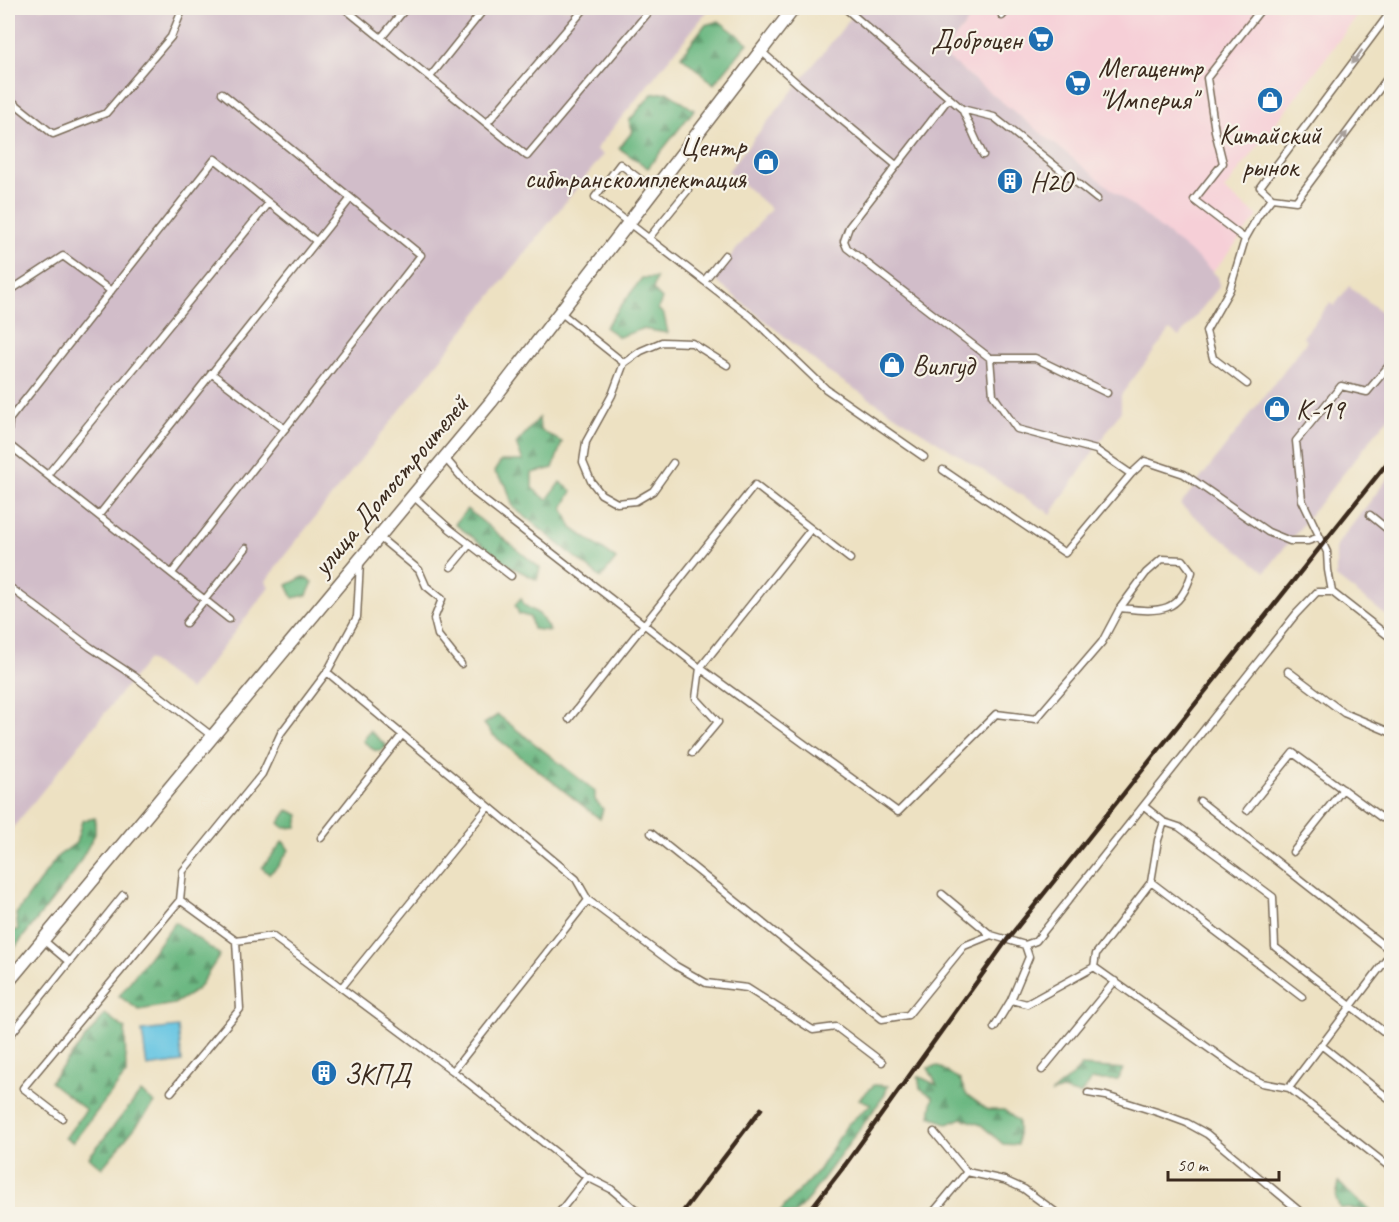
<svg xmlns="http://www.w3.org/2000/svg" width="1399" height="1222" viewBox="0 0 1399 1222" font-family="Caveat,sans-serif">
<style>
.built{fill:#f6cfd7}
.industrial{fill:#d1bdc9}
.forest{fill:url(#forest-firs);stroke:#547150;stroke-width:1.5}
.water{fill:#64c4e2;stroke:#507780;stroke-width:1.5}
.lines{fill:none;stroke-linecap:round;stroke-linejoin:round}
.lane-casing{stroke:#796a57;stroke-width:9}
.street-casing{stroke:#796a57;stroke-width:15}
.lane{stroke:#fff;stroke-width:6}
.street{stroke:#fff;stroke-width:12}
.rail{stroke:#3b2a1e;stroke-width:4.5}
.oneway{fill:#a79f9a}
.labels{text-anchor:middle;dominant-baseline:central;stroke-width:4.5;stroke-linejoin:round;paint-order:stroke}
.poi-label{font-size:28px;fill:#3b2a1e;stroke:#f7f3e8;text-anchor:start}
.street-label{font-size:28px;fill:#3b2a1e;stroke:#f7f3e8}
</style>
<defs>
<pattern id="forest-firs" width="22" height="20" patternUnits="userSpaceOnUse" patternTransform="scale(1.5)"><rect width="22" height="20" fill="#6cb882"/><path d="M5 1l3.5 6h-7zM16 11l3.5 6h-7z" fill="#5a966a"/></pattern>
</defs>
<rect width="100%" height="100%" fill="#f7f3e8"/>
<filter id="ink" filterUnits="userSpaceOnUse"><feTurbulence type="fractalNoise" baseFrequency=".0167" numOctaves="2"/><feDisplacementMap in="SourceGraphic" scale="12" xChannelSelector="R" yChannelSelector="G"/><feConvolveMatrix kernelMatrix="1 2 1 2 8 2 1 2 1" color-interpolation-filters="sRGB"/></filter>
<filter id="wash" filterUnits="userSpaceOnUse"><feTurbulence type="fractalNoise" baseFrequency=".008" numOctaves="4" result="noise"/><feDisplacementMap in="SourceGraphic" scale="24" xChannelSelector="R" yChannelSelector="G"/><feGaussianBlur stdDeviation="1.35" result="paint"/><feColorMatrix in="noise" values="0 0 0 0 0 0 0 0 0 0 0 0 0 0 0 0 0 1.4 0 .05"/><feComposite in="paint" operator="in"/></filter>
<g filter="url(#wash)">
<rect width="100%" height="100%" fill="#ede1c2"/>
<!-- built -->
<path class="built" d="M 979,8 L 1363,8 L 1306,84 L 1224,190 L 1258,216 L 1213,272 L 942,54 Z"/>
<!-- industrial -->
<path class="industrial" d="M 8,8 L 710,8 L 596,149 L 603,155 L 285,555 L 266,581 L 269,587 L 190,690 L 148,659 L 8,834 Z
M 859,8 L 979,8 L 942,54 L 1200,260 L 1218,277 L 1219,287 L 1179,337 L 1170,330 L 1121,395 L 1121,411 L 1051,514 L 831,374 L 712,278 L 771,209 L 728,171 Z
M 1349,286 L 1391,320 L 1391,414 L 1265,572 L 1180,505 L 1307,341 L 1303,337 L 1330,303 L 1334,306 Z
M 1391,474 L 1391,619 L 1336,577 L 1336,546 Z"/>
<!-- forest -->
<path class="forest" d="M 719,21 L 748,43 L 714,84 L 681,56 L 705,25 Z
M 667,92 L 694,110 L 648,168 L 619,148 L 633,131 L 629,121 L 652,94 Z
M 642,278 L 656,278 L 653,290 L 662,299 L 658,309 L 664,315 L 668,333 L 642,329 L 619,337 L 605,327 Z
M 539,418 L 540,430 L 562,442 L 553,468 L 532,473 L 532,488 L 547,500 L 560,482 L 572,491 L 563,508 L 572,528 L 616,559 L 601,578 L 513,507 L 506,485 L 494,472 L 501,461 L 523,461 L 516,444 Z
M 467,509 L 540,568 L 537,580 L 512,567 L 455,524 Z
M 303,577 L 313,582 L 307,595 L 293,598 L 287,585 Z
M 521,598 L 524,605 L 539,614 L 550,631 L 533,629 L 530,617 L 519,614 L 515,605 Z
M 498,715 L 595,791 L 595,800 L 603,809 L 600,819 L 493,735 L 484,724 Z
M 370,731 L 387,746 L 381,751 L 374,750 L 363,741 Z
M 288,810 L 299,815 L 297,827 L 284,828 L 279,823 Z
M 95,818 L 95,834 L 73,874 L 8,956 L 8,931 L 18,930 L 16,914 L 58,856 L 76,843 L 82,821 Z
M 283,841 L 289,850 L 278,866 L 269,874 L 262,868 Z
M 175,922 L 220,955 L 197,990 L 174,1004 L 139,1010 L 119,996 Z
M 105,1014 L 125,1029 L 126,1074 L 73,1142 L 65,1138 L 86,1110 L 50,1082 Z
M 938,1066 L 960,1080 L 966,1094 L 988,1110 L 1004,1110 L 1018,1121 L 1018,1145 L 1003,1144 L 981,1125 L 962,1118 L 948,1124 L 930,1116 L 933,1097 L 920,1088 L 918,1076 L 937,1085 L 928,1068 Z
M 1081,1066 L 1123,1069 L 1118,1080 L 1092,1080 L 1080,1095 L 1062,1090 L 1052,1093 C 1063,1080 1072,1080 1081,1066 Z
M 874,1085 L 888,1086 L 884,1096 L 809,1198 L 795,1214 L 779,1214 L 785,1206 L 818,1171 L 847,1125 L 871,1104 L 859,1099 Z
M 141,1092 L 155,1103 L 102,1168 L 89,1157 Z
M 1339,1182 L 1350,1194 L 1371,1210 L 1340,1208 L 1336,1198 Z"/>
<!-- water -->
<path class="water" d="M 178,1027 L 182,1062 L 147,1067 L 142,1031 Z"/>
</g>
<g filter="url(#ink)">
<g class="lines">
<!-- lane casing -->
<g class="lane-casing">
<path id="lane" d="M 344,8 L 527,156 L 652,8
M 845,8 L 962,109 L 994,117 L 1097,199
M 920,8 L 923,10 L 925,8
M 1392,10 L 1260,187 L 1272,198 L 1296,201 L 1392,72
M 1002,16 L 1009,8
M 381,38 L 406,8
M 761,51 L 798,84 L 896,165
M 430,77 L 485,8
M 8,98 L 53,134 L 106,113 L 171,37 L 183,8
M 949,98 L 849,227 L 844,241 L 847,248 L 990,358 L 1035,358 L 1107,393
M 962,109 L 983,155
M 487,123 L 585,8
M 654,190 L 620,164 L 595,197 L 751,317 L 826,389 L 924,457
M 648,239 L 688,190
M 1245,239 L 1194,200 L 1223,163 L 1215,131 L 1207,78 L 1262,8
M 704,281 L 725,255
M 8,292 L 63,256 L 111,291
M 560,312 L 624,363
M 990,358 L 993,395 L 1017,429 L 1096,450 L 1131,474
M 1392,362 L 1367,392 L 1341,386 L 1296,441 L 1302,500 L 1327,552 L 1328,570 L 1332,592 L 1392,639
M 211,373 L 285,429
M 1247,384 L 1213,358 L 1206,331 L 1230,289 L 1245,239 L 1258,216 L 1272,198
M 8,434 L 9,420 L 215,159 L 316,241
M 8,444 L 229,619
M 445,458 L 475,493 L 700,668 L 898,812 L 996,714 L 1036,719 L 1102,642 L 1120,608 L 1146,573 L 1162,559 L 1183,560 L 1192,572 C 1180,615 1159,612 1120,608
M 673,463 L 653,491 L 636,501 L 617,503 L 601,494 L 591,481 L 583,462 L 586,442 L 612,395 L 624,363 L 641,351 L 662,342 L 692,343 L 727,365
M 943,470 L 1065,553 L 1131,474 L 1145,461 L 1184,474 L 1268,532 L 1290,541 L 1308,541 L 1320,537
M 48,474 L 269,203
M 413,496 L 450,529 L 511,576
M 99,515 L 351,198
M 1370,515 L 1392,533
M 379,537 L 419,570 L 426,586 L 442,599 L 434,619 L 438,635 L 461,664
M 360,562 L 357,617 L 327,672 L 281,733 L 262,774 L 183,871 L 180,900 L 236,941 L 272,936 L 453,1071 L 587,1177 L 558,1214
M 451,567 L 470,544
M 172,573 L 421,255 L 222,93
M 8,586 L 90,647 L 134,676 L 212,736
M 186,623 L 246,548
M 1288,671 L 1344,713 L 1392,733
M 327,672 L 576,879 L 588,900 L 676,966 L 706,983 L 747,988 L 813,1030 L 836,1027 L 882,1062
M 569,719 L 755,485 L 850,559
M 692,753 L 718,722 L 696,698 L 700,668 L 811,529
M 1200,801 L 1392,952
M 1144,806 L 1164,822 L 1179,827 L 1273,897 L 1275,947 L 1392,1038
M 1247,810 L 1293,753 L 1382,818 L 1392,817
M 651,833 L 882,1019 L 908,1015 L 964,946 L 991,935 L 1025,945 L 1036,941 L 1296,614 L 1317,592 L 1332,592
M 321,838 L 402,735
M 1293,852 L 1343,789
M 1151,882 L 1158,840 L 1164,822
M 942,894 L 991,935
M 42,939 L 68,961
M 342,987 L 488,807
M 1302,997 L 1151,882 L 1096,954 L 1094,967 L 1245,1074 L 1262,1083 L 1289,1088 L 1392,1169
M 1011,1000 L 1027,1004 L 1094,967
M 994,1028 L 1011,1000 L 1029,957 L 1025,945
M 8,1038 L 123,895
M 1321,1045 L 1392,1101
M 1042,1070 L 1115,981
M 453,1071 L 588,900
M 1289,1088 L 1392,952
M 171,1092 L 240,1009 L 236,941
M 1088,1093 L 1106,1096 L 1160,1113 L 1187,1123 L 1207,1134 L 1303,1214
M 62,1118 L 23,1088 L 180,900
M 934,1132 L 967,1172 L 1004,1180 L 1024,1189 L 1058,1214
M 587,1177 L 611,1189 L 635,1209
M 932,1214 L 967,1172"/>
</g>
<!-- street casing -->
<g class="street-casing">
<path id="street" d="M 8,982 L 491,402 L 794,8"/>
</g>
<!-- lane -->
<use href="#lane" class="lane"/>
<!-- street -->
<use href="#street" class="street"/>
<!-- rail -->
<path class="rail" d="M 681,1214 L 761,1109
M 807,1214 L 845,1165 L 1007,940 L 1392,457"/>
</g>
<!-- one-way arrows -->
<defs><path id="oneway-solid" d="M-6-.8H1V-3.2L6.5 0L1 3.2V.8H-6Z" transform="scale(1.5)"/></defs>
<g class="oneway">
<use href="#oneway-solid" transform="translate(1357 57) rotate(127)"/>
<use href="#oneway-solid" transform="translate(1342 139) rotate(-53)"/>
</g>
</g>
<!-- icons -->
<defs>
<g id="supermarket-disc" transform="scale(1.35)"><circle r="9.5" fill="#1f6fb2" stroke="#f7f3e8"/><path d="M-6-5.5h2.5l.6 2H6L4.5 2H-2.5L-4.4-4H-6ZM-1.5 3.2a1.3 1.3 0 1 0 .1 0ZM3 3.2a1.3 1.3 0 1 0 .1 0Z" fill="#fff"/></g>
<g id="shop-disc" transform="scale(1.35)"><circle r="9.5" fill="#1f6fb2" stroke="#f7f3e8"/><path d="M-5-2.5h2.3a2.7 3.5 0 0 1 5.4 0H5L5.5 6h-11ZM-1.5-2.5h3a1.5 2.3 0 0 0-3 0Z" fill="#fff"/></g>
<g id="building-disc" transform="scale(1.35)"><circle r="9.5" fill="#1f6fb2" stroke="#f7f3e8"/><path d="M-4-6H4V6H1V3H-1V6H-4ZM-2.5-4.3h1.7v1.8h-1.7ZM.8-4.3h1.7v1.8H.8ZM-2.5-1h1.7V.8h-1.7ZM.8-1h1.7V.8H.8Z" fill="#fff"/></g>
</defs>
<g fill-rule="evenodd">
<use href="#supermarket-disc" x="1041" y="39"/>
<use href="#supermarket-disc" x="1078" y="83"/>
<use href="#shop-disc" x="1270" y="100"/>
<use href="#shop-disc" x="766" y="162"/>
<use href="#building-disc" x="1010" y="181"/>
<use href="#shop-disc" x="892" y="365"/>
<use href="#shop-disc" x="1277" y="409"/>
<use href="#building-disc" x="324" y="1073"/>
</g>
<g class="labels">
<!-- poi labels -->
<g class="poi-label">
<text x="1022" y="39" text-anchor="end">Доброцен</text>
<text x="1098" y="67">Мегацентр<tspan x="1098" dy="32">"Империя"</tspan></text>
<text x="1270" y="134" text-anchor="middle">Китайский<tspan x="1270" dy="32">рынок</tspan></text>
<text x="746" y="146" text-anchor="end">Центр<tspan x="746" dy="32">сибтранскомплектация</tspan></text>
<text x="1030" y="181">H2O</text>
<text x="912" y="365">Вилгуд</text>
<text x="1296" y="409">К-19</text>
<text x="344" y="1073">ЗКПД</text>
</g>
<!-- street labels -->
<g class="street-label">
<text transform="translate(390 485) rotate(-50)">улица Домостроителей</text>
</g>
</g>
<!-- margin -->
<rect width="1399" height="1222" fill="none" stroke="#f7f3e8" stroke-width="30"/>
<!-- scale -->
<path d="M1168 1171v9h111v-9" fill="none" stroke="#3b2a1e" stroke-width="3"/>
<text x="1177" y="1171" font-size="18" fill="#3b2a1e" stroke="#f7f3e8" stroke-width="4.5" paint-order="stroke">50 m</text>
</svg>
